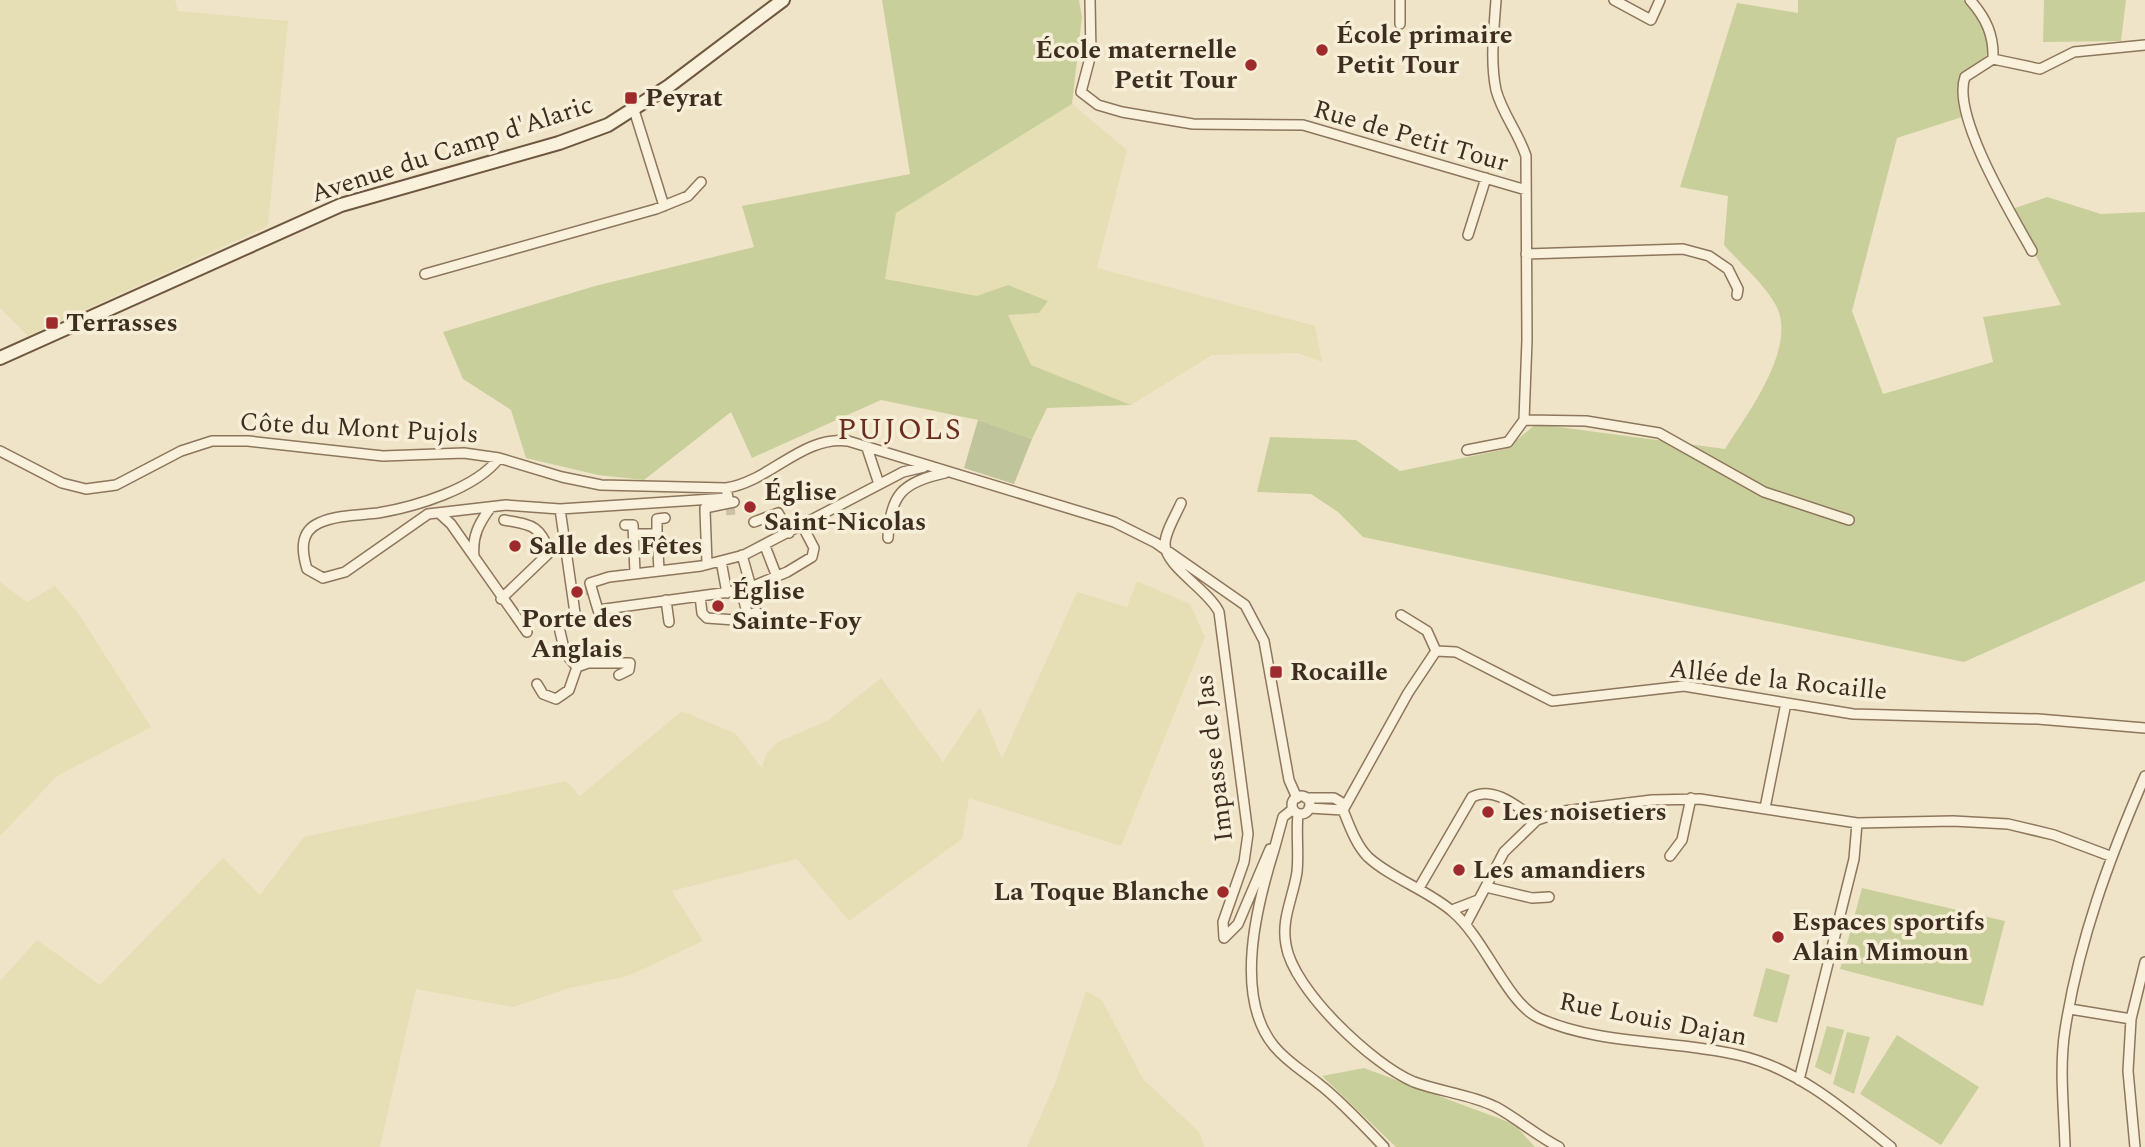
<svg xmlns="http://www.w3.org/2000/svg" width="2145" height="1147" viewBox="0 0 2145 1147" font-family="Spectral,serif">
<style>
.farmland{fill:#e6deb5}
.green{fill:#c9cf9b}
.cemetery{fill:#bfc49a}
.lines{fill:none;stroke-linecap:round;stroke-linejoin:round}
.street-tunnel{stroke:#ccc0a6;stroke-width:9;stroke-dasharray:9 4.5;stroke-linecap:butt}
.street-casing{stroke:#8d765c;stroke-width:12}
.secondary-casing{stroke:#6f573f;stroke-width:16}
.street{stroke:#faf1dc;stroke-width:9}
.secondary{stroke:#faf1dc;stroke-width:12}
.poi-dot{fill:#9e2a2b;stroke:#f7eed8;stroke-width:2.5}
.labels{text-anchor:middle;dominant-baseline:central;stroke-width:7;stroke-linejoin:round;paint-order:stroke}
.poi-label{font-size:26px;font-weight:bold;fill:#3d2e20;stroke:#f7eed8;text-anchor:start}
.street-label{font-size:26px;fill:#3d2e20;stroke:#f7eed8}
.quarter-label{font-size:30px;letter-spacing:2px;fill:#6b2e1e;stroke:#f7eed8}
</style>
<rect width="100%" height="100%" fill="#f0e4c8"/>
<!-- farmland -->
<path class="farmland" d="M 0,0 L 175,0 L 178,11 L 288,21 L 268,226 L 28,336 L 0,308 Z
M 1072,104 L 1127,150 L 1097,268 L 1315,326 L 1322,362 L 1298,353 L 1212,355 L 1131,405 L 1031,365 L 1008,315 L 1039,313 L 1048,301 L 1008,285 L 977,297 L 885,280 L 896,213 Z
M 1137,581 L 1190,604 L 1205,637 L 1121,846 L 969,798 L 962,839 L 849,921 L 797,859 L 672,891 L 703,941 L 628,976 L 569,988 L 513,1007 L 416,989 L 380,1147 L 0,1147 L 0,981 L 37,940 L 100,985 L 223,858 L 260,895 L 304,837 L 566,781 L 580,796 L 682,711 L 736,734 L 762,768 L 766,754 L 778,742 L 827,721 L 881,678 L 943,762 L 980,707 L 1002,759 L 1077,592 L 1127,607 Z
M 0,582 L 27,602 L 55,586 L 78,613 L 151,727 L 57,776 L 0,836 Z
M 1086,991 L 1102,1000 L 1143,1079 L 1200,1133 L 1204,1147 L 1027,1147 L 1056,1081 Z"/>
<!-- green -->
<path class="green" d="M 882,0 L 1079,0 L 1082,17 L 1072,104 L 896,213 L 885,279 L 977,296 L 1008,285 L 1048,301 L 1039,313 L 1008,315 L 1031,365 L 1131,405 L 1047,408 L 1032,439 L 978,420 L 881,400 L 752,458 L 731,412 L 644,480 L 598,475 L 526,458 L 511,410 L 463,379 L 443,332 L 595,286 L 754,247 L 742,206 L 910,174 Z
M 1798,0 L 1963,0 C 1974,12 2001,40 1985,57 C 1977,65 1966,69 1960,79 C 1954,90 1960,106 1962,117 L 1897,138 L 1852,311 L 1883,394 L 1993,362 L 1983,317 L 2061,305 L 2012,209 L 2047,197 L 2101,214 L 2145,212 L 2145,581 L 1964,662 L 1363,537 L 1338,512 L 1311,494 L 1257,492 L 1270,437 L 1356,440 L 1400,471 L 1506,449 L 1536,424 L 1725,449 C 1747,414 1801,344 1774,302 C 1761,281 1740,263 1724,245 L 1728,196 L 1680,187 L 1737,3 L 1798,13 Z
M 2044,0 L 2126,0 L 2121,41 L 2043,42 Z
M 1862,888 L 2005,921 L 1983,1006 L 1840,969 Z
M 1766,968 L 1790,975 L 1777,1023 L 1753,1016 Z
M 1827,1026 L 1844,1030 L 1831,1075 L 1815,1067 Z
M 1847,1032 L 1870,1037 L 1854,1094 L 1833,1084 Z
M 1897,1035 L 1979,1087 L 1941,1145 L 1860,1094 Z
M 1364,1068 L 1514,1124 L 1535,1147 L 1396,1147 L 1322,1076 Z"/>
<!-- cemetery -->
<path class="cemetery" d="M 978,420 L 1032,439 L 1014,484 L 964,468 Z"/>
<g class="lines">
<!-- street-tunnel -->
<path class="street-tunnel" d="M 730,506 L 731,516
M 572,593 L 591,590"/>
<!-- street casing -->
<g class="street-casing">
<path id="street" d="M 1090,0 L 1091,54 L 1081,92 L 1098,105 L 1122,112 L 1193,124 L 1303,125 L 1526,190
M 1614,0 L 1651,20 L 1660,0
M 1970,0 C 1986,18 1994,35 1993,59
M 1400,24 L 1400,0
M 1993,59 L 1965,77 C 1951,115 2012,215 2032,251
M 1993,59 L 2040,69 L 2074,52 L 2145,45
M 634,110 L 664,206
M 1468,235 L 1486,178
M 1526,254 L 1683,249 L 1709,256 L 1728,269 L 1738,289 L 1737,295
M 425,274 L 656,209 L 688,196 L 701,182
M 1524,420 L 1586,421 L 1659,433 L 1764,492 L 1849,520
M 867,448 L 879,484
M 1467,450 L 1508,442 L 1524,420 L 1527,340 L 1526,156 C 1518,132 1502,113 1496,90 C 1490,61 1494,29 1496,0
M 0,451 L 62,483 L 86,489 L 116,485 L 181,451 L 212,441 L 248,441 L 383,456 L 464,453 L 499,458 L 562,477 L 601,485 L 726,488 C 769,482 803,435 848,441 L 1114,522 L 1156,543 L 1245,605 L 1264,641 L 1289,780 L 1297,798
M 499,458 C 476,489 414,507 378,513 C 360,515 336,515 319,523 C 299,532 302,552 307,569 L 323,578 L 345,572 L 428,514 L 506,505 L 560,509 L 728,498 L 726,488
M 1181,503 C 1176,515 1165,532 1165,544 C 1165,567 1208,589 1219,612 L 1248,834 L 1244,862 L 1223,922 L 1224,938 L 1238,924 L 1270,849 L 1274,850 C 1257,904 1233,996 1274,1046 C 1287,1062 1303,1071 1319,1084 C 1339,1099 1366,1128 1384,1147
M 705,508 L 734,502
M 560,509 L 575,613 L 559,627 L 565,653 L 577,667
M 705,510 L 707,564
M 439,513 L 451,524 L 527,632
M 754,522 L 778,513 L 789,533
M 625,525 L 633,525 L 635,573
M 802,525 L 814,548 L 812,557 L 787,572 L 744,590 L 598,610 L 590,583 L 609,577 L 701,566 L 744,555 L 903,472 L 924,467
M 639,534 L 657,534 L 659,570
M 657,534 L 657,519 L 665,518
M 888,538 C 890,494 903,482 945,473
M 765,546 L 777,577
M 742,555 L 751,587
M 474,556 C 472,536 479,523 491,507
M 721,561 L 727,593
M 741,590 L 748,616
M 700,596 L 702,613 L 707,618 L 735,620 L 757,612
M 501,599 L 550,552 C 539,524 531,525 504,520
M 666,600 L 669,622
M 1401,615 L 1427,631 L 1436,651
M 1436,651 L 1456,652 L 1552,701 L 1684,686 L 1853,714 L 2038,719 L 2145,728
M 577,667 L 588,663 L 630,663 L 629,670 L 619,675
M 537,684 L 543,694 L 556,699 L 569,690 L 577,667
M1292 805a9 9 0 1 1 18 0a9 9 0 1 1-18 0Z
M 1306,798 L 1334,798 L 1344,804
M 1309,808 L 1343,810
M 1765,808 L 1786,703
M 1343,810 C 1349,825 1356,845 1368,857 C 1392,879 1428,890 1453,912 C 1485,939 1507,1003 1539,1018 C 1597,1045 1676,1040 1738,1055 C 1797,1068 1845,1110 1891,1147
M 1343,810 L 1408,693 L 1436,651
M 1298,814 C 1296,833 1299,853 1297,872 C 1293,898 1281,919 1286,945 C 1293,990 1373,1065 1414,1082 C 1441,1092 1470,1094 1496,1107 C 1518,1119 1537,1136 1559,1147
M 1274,850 L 1283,817 L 1293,809
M 1670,856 L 1682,840 L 1691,798
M 1486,887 L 1532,898 L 1549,897
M 1419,888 L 1472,797 C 1494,785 1519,808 1537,820
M 1452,910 L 1478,900
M 1466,924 L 1504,852 L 1537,820 L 1564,811 L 1652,800 L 1700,799 L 1857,823 L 1953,821 L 2008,824 L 2054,835 L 2110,856
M 2070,1009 L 2131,1019
M 1799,1080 L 1854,859 L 1857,823
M 2065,1147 C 2064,1109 2059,1068 2065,1030 C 2079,940 2109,859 2145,776
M 2135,1147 L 2128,1071 L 2131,1019 L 2145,962"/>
</g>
<!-- secondary casing -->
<g class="secondary-casing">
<path id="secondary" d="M 0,358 L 341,205 L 559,143 L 608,125 L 669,86 L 783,0"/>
</g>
<!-- street -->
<use href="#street" class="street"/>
<!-- secondary -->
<use href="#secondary" class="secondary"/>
</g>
<!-- markers -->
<g class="poi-dot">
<circle cx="1322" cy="50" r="7"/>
<circle cx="1251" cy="65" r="7"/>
<rect x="624" y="91" width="14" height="14" rx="3.5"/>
<rect x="45" y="316" width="14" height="14" rx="3.5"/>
<circle cx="750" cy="507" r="7"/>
<circle cx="515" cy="546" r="7"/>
<circle cx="577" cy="592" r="7"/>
<circle cx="718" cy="606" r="7"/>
<rect x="1269" y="665" width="14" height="14" rx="3.5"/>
<circle cx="1488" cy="812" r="7"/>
<circle cx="1459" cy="870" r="7"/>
<circle cx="1223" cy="892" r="7"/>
<circle cx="1778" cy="937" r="7"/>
</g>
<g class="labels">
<!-- poi labels -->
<g class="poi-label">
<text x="1336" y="35">École primaire<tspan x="1336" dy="30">Petit Tour</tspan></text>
<text x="1237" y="50" text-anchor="end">École maternelle<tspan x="1237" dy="30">Petit Tour</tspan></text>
<text x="645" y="98">Peyrat</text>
<text x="66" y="323">Terrasses</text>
<text x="764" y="492">Église<tspan x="764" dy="30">Saint-Nicolas</tspan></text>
<text x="529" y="546">Salle des Fêtes</text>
<text x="732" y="591">Église<tspan x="732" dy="30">Sainte-Foy</tspan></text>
<text x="577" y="619" text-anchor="middle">Porte des<tspan x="577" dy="30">Anglais</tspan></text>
<text x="1290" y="672">Rocaille</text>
<text x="1502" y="812">Les noisetiers</text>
<text x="1473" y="870">Les amandiers</text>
<text x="1209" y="892" text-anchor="end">La Toque Blanche</text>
<text x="1792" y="922">Espaces sportifs<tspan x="1792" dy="30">Alain Mimoun</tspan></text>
</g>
<!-- street labels -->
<g class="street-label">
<text transform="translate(1411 136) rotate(16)">Rue de Petit Tour</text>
<text transform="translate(452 149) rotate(-18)">Avenue du Camp d'Alaric</text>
<text transform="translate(359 428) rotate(3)">Côte du Mont Pujols</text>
<text transform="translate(1778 680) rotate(6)">Allée de la Rocaille</text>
<text transform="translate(1214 758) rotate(-97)">Impasse de Jas</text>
<text transform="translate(1653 1019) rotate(11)">Rue Louis Dajan</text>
</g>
<!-- quarter labels -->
<g class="quarter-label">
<text x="900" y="430">PUJOLS</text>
</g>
</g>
</svg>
